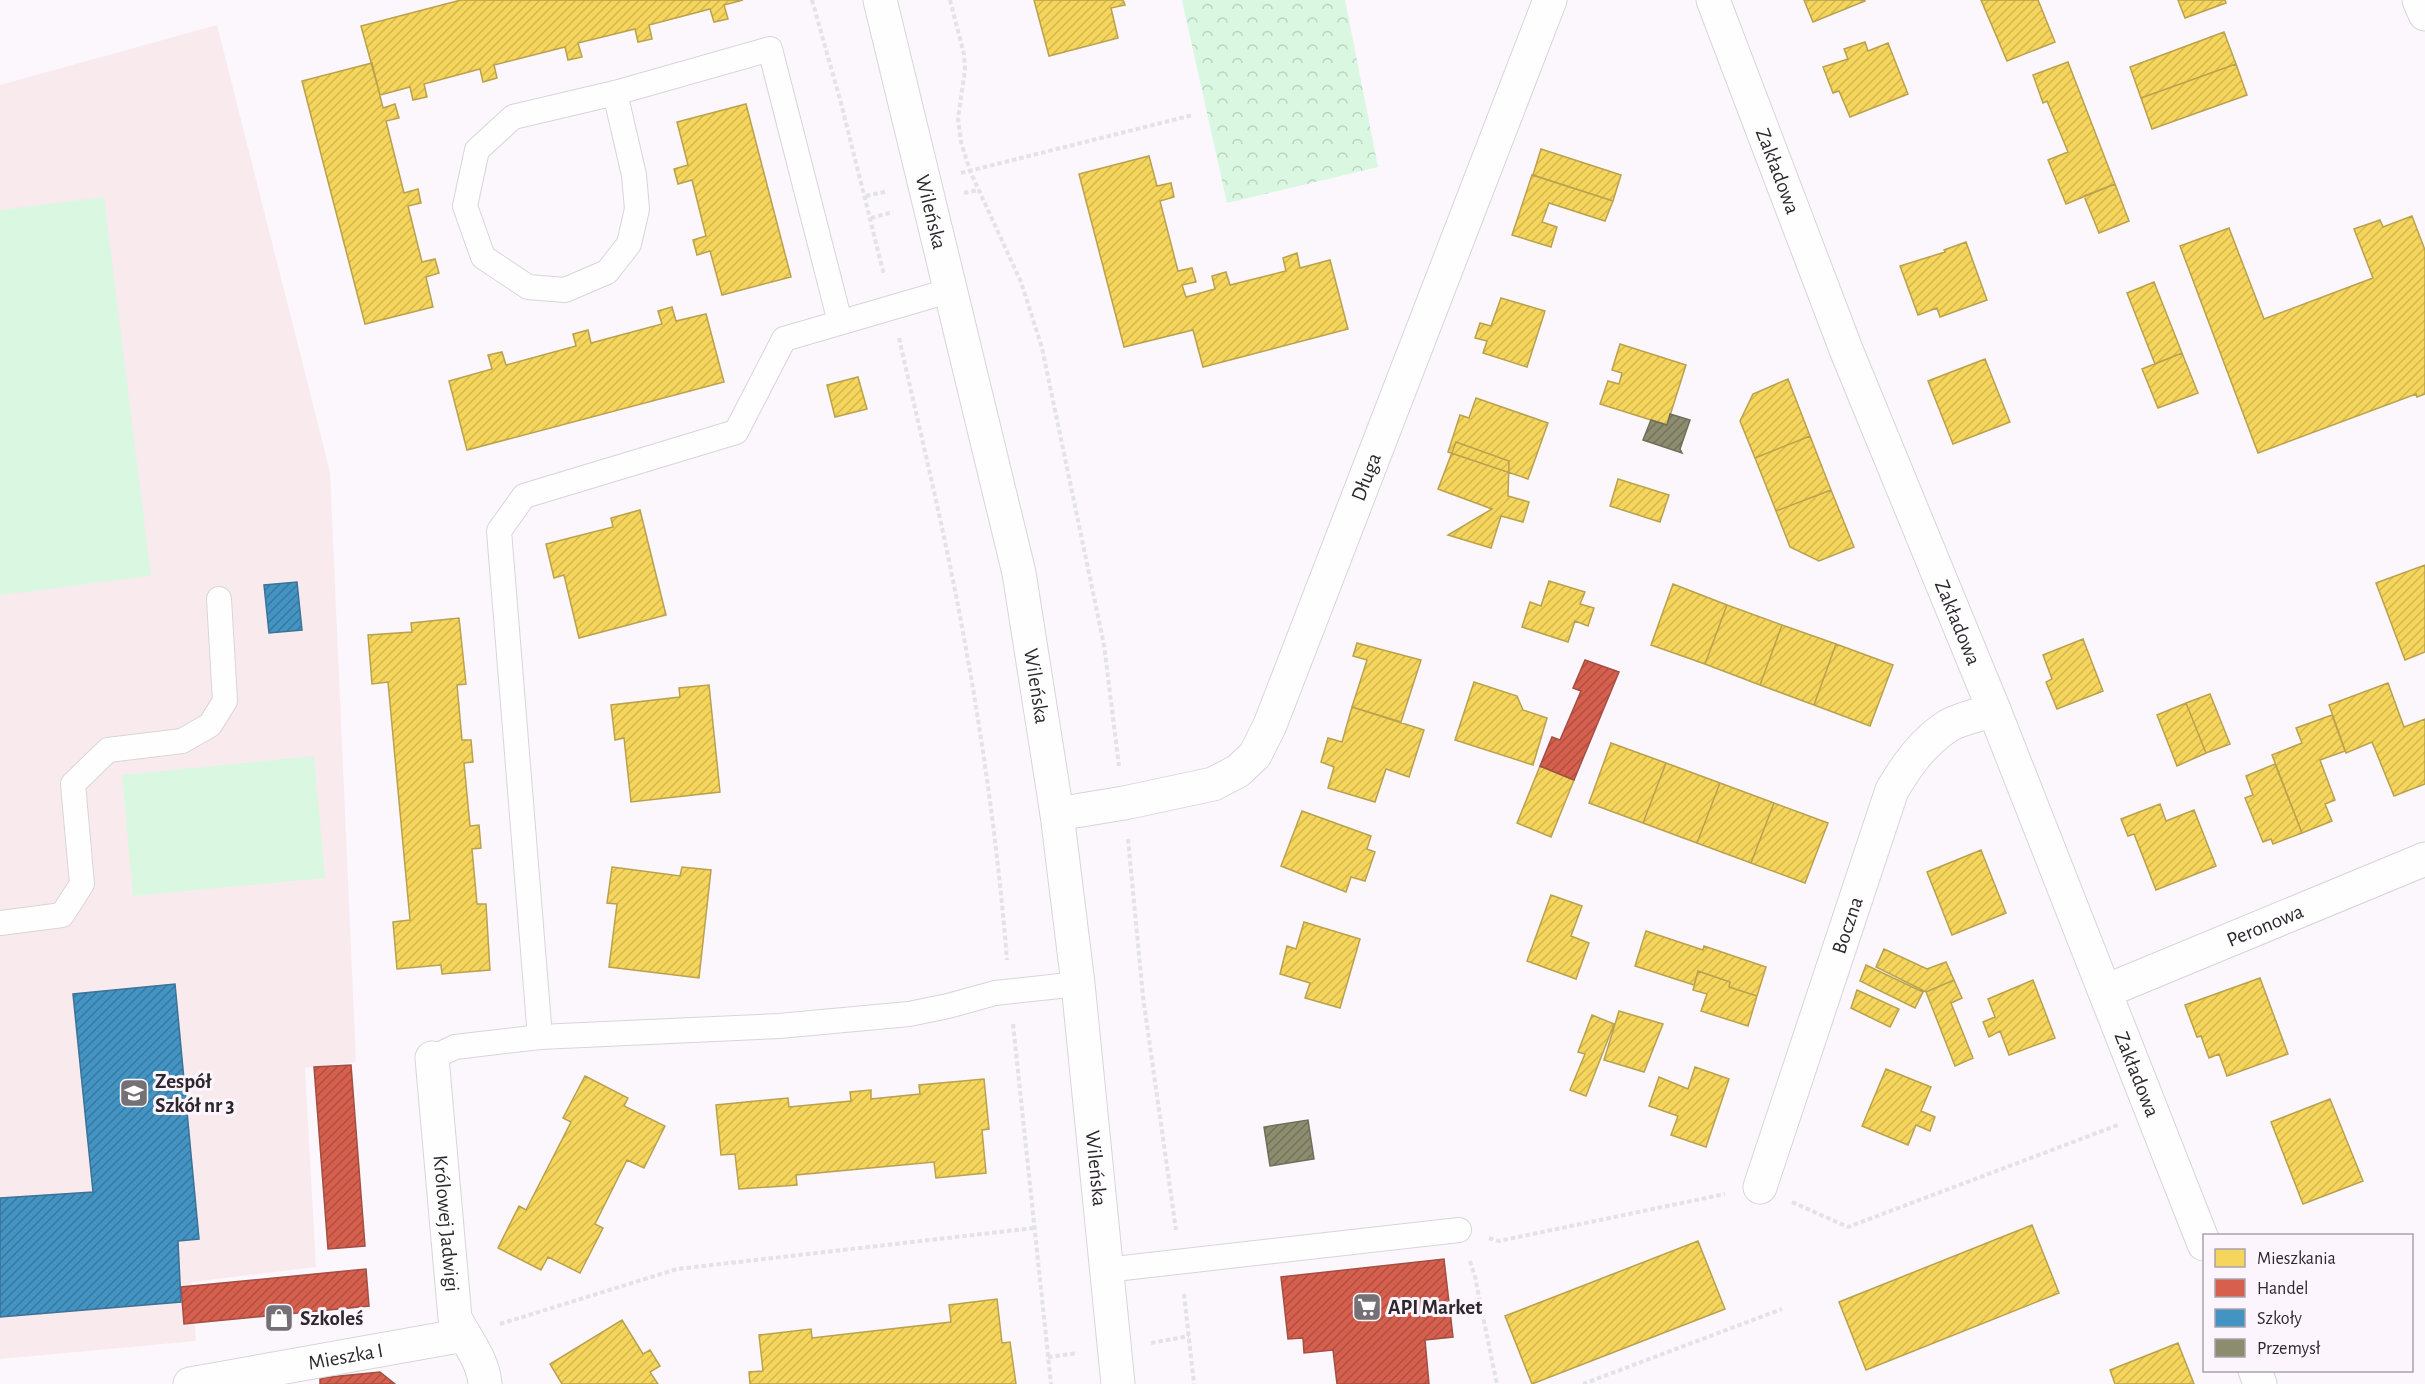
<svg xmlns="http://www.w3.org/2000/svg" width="2425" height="1384" viewBox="0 0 2425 1384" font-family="'Alegreya Sans',sans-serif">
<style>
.education{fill:#f9ebed}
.park{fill:url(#park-crowns)}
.garden{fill:#d9f7e1}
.homes{fill:url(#homes-hatch);stroke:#b9a14e;stroke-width:1.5}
.shops{fill:url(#shops-hatch);stroke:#a34f43;stroke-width:1.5}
.schools{fill:url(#schools-hatch);stroke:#3c7396;stroke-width:1.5}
.industry{fill:url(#industry-hatch);stroke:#6f6e5a;stroke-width:1.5}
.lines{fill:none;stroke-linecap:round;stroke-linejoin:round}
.lane-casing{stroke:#d8d5d9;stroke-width:26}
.street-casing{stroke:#d8d5d9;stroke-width:35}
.secondary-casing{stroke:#d8d5d9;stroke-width:35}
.path{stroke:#e3e2e4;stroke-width:4;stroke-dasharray:4.5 3;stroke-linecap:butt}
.lane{stroke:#fefeff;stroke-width:24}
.street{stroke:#fefeff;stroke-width:33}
.secondary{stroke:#fefeff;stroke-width:33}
.labels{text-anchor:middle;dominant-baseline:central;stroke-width:6;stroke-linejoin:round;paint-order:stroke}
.street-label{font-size:21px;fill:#2c282c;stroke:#fcf5fe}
.poi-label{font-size:21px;font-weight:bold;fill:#2c282c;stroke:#fcf5fe;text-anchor:start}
</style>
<defs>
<pattern id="park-crowns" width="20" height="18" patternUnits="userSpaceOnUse" patternTransform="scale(1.5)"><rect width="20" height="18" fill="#d9f7e1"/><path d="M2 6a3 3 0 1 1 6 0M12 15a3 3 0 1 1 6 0" fill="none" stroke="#bad4c1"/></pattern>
<pattern id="homes-hatch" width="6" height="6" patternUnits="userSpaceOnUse" patternTransform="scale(1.5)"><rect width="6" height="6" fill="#f6d55c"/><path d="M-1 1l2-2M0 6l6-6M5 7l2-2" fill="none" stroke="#d3b750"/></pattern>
<pattern id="shops-hatch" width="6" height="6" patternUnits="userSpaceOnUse" patternTransform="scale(1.5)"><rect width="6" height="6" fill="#d6604d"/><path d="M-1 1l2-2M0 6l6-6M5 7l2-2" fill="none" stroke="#ae4f40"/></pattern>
<pattern id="schools-hatch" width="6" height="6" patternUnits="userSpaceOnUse" patternTransform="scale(1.5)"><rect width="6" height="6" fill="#4393c3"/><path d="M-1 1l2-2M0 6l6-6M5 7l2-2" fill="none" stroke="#38789f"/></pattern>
<pattern id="industry-hatch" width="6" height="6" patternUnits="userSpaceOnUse" patternTransform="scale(1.5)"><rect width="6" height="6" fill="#8c8c6e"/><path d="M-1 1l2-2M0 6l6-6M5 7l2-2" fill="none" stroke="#73725b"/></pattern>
</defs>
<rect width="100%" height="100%" fill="#fbf7fc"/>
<!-- education -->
<path class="education" d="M 217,25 L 330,472 L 356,1062 L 305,1068 L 316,1267 L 192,1282 L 196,1341 L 0,1359 L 0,85 Z"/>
<!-- park -->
<path class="park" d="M 1182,0 L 1345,0 L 1378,167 L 1227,203 Z"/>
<!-- garden -->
<path class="garden" d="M 104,197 L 151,576 L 0,595 L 0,210 Z
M 314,756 L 325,878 L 133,896 L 122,775 Z"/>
<!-- homes -->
<path class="homes" d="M 461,0 L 743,0 L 724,5 L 728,19 L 714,22 L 710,9 L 649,25 L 652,39 L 638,42 L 635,29 L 578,43 L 582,57 L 568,60 L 565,47 L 494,65 L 497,78 L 483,82 L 480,69 L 424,84 L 427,97 L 413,100 L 410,87 L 380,95 L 361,26 Z
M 1034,0 L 1123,0 L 1125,5 L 1111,8 L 1118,38 L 1049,56 Z
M 1804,0 L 1865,0 L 1865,1 L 1813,22 Z
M 1981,0 L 2038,0 L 2055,42 L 2007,61 Z
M 2178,0 L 2225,0 L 2226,3 L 2185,18 Z
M 2224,32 L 2236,64 L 2141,98 L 2130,67 Z
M 1865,42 L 1868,51 L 1888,43 L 1908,94 L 1850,117 L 1839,91 L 1833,93 L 1823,67 L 1848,59 L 1844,49 Z
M 2068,62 L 2115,184 L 2066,204 L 2048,160 L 2068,152 L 2047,101 L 2043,103 L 2033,75 Z
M 372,63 L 383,108 L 395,104 L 399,118 L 386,121 L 404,193 L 418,189 L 421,203 L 408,206 L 422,262 L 435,259 L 439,273 L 426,277 L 433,307 L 365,324 L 302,81 Z
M 2236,64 L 2247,95 L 2152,129 L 2141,98 Z
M 746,104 L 791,277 L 722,295 L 710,251 L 697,255 L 693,240 L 706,236 L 692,180 L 678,184 L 674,169 L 688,165 L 677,122 Z
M 1541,149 L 1621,175 L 1613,201 L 1533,175 Z
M 1149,156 L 1157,186 L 1171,183 L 1174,197 L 1160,201 L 1178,271 L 1192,268 L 1196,282 L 1182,285 L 1186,297 L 1215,289 L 1212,276 L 1226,272 L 1230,285 L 1286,271 L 1283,258 L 1297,253 L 1300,268 L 1330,260 L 1348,329 L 1203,367 L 1193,330 L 1124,347 L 1079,174 Z
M 1532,175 L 1613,201 L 1605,221 L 1549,203 L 1542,222 L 1557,227 L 1551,247 L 1512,235 Z
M 2115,184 L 2129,221 L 2099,233 L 2084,196 Z
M 2412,216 L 2425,250 L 2425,394 L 2417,397 L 2416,394 L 2258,453 L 2180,246 L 2229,228 L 2264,319 L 2373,278 L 2354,229 L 2380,220 L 2383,227 Z
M 1966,242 L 1987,300 L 1940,317 L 1937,308 L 1918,315 L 1900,266 L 1945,252 L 1944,250 Z
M 2154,282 L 2182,353 L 2155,364 L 2127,293 Z
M 1501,298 L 1545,311 L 1527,367 L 1483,353 L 1487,341 L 1475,338 L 1480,323 L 1491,326 Z
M 672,307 L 676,321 L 706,314 L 724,382 L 467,450 L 449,381 L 492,369 L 488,355 L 502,352 L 506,365 L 576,346 L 573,334 L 588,330 L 591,343 L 662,324 L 658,311 Z
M 1620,344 L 1686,365 L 1667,425 L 1600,404 L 1608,381 L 1619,384 L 1622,373 L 1612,370 Z
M 2182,353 L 2198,393 L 2158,408 L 2142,369 Z
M 1985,359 L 2010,422 L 1953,444 L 1928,381 Z
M 858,377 L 867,409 L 835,417 L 827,385 Z
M 1788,379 L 1810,436 L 1755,458 L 1740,421 L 1753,394 Z
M 1476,398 L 1548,423 L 1528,479 L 1448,452 L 1460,415 L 1469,418 Z
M 1810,436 L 1831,490 L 1776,511 L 1755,458 Z
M 1456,442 L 1509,461 L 1508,496 L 1529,502 L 1523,522 L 1501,516 L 1491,548 L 1448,535 L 1492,509 L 1438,489 Z
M 1618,479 L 1669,495 L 1660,522 L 1610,506 Z
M 1831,490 L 1854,547 L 1819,561 L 1790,547 L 1776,511 Z
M 640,510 L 666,615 L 579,638 L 564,575 L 554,578 L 546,544 L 613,527 L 611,518 Z
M 2425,565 L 2425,652 L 2405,660 L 2376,583 Z
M 1549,581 L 1585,592 L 1580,604 L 1594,608 L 1588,626 L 1575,621 L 1568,642 L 1522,627 L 1530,602 L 1541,606 Z
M 1673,584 L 1727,605 L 1705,664 L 1651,645 Z
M 1727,605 L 1782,625 L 1760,685 L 1705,664 Z
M 459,618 L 466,684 L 457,685 L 462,740 L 471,740 L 473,762 L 464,763 L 470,826 L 479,825 L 481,848 L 472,849 L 477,904 L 486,904 L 490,970 L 442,974 L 441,965 L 397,969 L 393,922 L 410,920 L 388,682 L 372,684 L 368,635 L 412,632 L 411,623 Z
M 1782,625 L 1836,644 L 1814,705 L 1760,685 Z
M 2083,639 L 2103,691 L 2057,709 L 2046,682 L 2052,679 L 2043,655 Z
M 1357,643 L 1421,660 L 1401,722 L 1352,707 L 1367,660 L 1353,656 Z
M 1836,644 L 1893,665 L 1870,726 L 1814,705 Z
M 1474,682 L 1517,696 L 1523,710 L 1547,718 L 1533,765 L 1455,740 Z
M 2388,683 L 2404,727 L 2425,719 L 2425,784 L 2394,796 L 2372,742 L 2346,753 L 2329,705 Z
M 709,685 L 720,792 L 631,802 L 624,738 L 615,740 L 611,705 L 680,697 L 679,688 Z
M 2210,694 L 2230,744 L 2206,753 L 2186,703 Z
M 2186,703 L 2206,753 L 2177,766 L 2157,715 Z
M 1352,707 L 1424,730 L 1409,777 L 1386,769 L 1375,802 L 1328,788 L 1334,767 L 1321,762 L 1328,738 L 1342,742 Z
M 2332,715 L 2345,751 L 2320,760 L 2335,800 L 2325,804 L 2332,821 L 2302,833 L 2272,755 L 2302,743 L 2296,728 Z
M 1611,743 L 1666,763 L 1643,823 L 1589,803 Z
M 1666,763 L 1720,783 L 1697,843 L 1643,823 Z
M 2275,764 L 2302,833 L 2273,844 L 2271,839 L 2263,842 L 2245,798 L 2253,795 L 2246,776 Z
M 1540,766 L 1574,780 L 1551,837 L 1517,823 Z
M 1720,783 L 1774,803 L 1751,863 L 1697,843 Z
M 1774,803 L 1828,823 L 1805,883 L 1751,863 Z
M 2160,804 L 2166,821 L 2194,810 L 2216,866 L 2156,890 L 2134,834 L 2128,836 L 2121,819 Z
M 1302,811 L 1371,836 L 1367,849 L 1375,852 L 1365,881 L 1351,877 L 1346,892 L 1281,866 Z
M 1981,850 L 2006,913 L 1952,935 L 1927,872 Z
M 612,867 L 680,876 L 682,867 L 711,870 L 699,978 L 609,967 L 617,904 L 607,903 Z
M 1551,895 L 1582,906 L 1571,936 L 1589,943 L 1576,979 L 1527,961 Z
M 1304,922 L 1360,939 L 1340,1008 L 1305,998 L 1310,983 L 1280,974 L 1287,946 L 1296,949 Z
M 1646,931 L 1703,950 L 1704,946 L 1766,967 L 1757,996 L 1729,987 L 1730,982 L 1698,971 L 1694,985 L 1635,966 Z
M 1884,949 L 1927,969 L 1946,962 L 1954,980 L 1926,992 L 1876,967 Z
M 1866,965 L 1923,992 L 1915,1008 L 1860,981 Z
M 1698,971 L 1730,982 L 1729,987 L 1757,996 L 1748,1026 L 1701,1011 L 1707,994 L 1693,990 Z
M 2260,978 L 2288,1054 L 2227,1076 L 2219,1054 L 2209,1058 L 2201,1036 L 2197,1037 L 2185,1005 Z
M 1954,980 L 1962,998 L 1951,1003 L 1973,1058 L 1955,1066 L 1926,992 Z
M 2033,980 L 2055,1038 L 2009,1055 L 2000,1031 L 1989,1037 L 1983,1022 L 1995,1017 L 1988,999 Z
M 1857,990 L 1899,1009 L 1890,1027 L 1851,1008 Z
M 1619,1011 L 1663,1024 L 1644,1072 L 1604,1060 Z
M 1592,1015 L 1614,1024 L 1586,1096 L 1570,1090 L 1585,1054 L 1578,1052 Z
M 1695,1067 L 1729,1079 L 1706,1147 L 1671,1135 L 1678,1116 L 1649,1106 L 1659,1077 L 1688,1089 Z
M 1886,1069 L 1931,1087 L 1921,1111 L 1935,1117 L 1930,1131 L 1916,1125 L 1908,1145 L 1862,1126 Z
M 585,1076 L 628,1098 L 624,1106 L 665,1126 L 644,1168 L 627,1160 L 595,1224 L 603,1228 L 580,1273 L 548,1257 L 541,1270 L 498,1248 L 519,1206 L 526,1210 L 571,1122 L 563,1118 Z
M 984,1079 L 989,1129 L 982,1130 L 986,1173 L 936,1178 L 934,1162 L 796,1175 L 797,1185 L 739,1189 L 735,1154 L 721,1155 L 716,1105 L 788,1098 L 789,1107 L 851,1101 L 850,1092 L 871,1090 L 871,1099 L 920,1094 L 919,1085 Z
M 2330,1099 L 2363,1181 L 2303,1204 L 2271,1122 Z
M 2032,1225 L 2059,1293 L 1866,1370 L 1839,1302 Z
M 1698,1241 L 1725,1309 L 1532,1384 L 1505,1316 Z
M 997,1299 L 1002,1343 L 1010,1342 L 1016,1384 L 750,1384 L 749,1372 L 763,1371 L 759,1335 L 811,1329 L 812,1338 L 951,1322 L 949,1305 Z
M 622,1320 L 643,1354 L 650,1350 L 660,1366 L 650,1372 L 658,1384 L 562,1384 L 550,1364 Z
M 2178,1343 L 2194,1384 L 2115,1384 L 2110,1370 Z"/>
<!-- shops -->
<path class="shops" d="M 1585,660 L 1619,672 L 1574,780 L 1540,766 L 1552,737 L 1560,740 L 1581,691 L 1573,688 Z
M 351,1065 L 365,1246 L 328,1249 L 314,1067 Z
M 1444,1259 L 1453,1337 L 1425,1340 L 1429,1384 L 1337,1384 L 1333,1350 L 1304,1353 L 1303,1338 L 1288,1339 L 1281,1277 Z
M 366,1269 L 369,1306 L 184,1324 L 181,1287 Z
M 380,1372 L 395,1384 L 320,1384 L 320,1378 Z"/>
<!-- schools -->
<path class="schools" d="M 297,582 L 302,630 L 269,633 L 264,585 Z
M 175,984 L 199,1239 L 178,1241 L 181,1302 L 0,1317 L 0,1198 L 93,1192 L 73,994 Z"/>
<!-- industry -->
<path class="industry" d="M 1670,414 L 1690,420 L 1680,449 L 1682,453 L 1643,440 L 1651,420 L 1667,425 Z
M 1308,1120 L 1314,1159 L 1270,1166 L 1264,1127 Z"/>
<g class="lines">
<!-- lane casing -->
<g class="lane-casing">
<path id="lane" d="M 615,93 L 634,175 L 637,209 L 629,244 L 607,272 L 565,290 L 528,287 L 483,257 L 465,206 L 477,150 L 513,117 L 615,93 L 770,49 L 840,322
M 0,923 L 62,915 L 82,884 L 73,784 L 108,750 L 182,741 L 210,725 L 225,701 L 219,599
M 540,1037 L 499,531 L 524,496 L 736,432 L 784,339 L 952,290
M 432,1058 L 455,1047 L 540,1037 L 779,1026 L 909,1014 L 948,1006 L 995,993 L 1078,984
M 1106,1270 L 1459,1230"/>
</g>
<!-- street casing -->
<g class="street-casing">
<g id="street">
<path id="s1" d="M 1713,0 L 1847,352 L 1994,710 L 2204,1244"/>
<path d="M 2419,0 L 2425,14"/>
<path id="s2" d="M 1057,814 L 1124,803 L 1213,784 L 1238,771 L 1255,755 L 1270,725 L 1550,0"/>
<path id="s3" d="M 2106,991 L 2425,859"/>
<path id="s4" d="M 432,1058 L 455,1318 C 466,1340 483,1359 485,1384"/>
<path id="s5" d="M 1760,1187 L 1892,790 C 1907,765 1923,742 1948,726 C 1961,718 1980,715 1994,710"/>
<path d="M 2255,1370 L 2260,1384"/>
<path id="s6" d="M 190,1384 L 464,1335"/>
</g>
</g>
<!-- secondary casing -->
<g class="secondary-casing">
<g id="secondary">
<path id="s7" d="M 880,0 L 1019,573 L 1057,814 L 1078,984 L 1118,1384"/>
</g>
</g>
<!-- path -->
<path class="path" d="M 812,0 L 841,103 L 884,275
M 950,0 L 964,54 L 965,70 L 958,118 L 961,142 L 970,171 L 1021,282 L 1042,348 L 1104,645 L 1119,766
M 961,173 L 1193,115
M 964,193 L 978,190
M 866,196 L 888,191
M 871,218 L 893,212
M 899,338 C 915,409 932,480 947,551 C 975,685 996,823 1007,960
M 1128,839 L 1143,997 L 1176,1230
M 1013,1024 L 1051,1384
M 1792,1202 L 1848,1227 L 2118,1125
M 1489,1238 L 1499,1241 L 1725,1194
M 1470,1261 L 1475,1277 L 1496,1380 L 1498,1384
M 1184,1294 L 1194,1384
M 500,1324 L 677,1269 L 1034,1228
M 1151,1343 L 1189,1336
M 1048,1357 L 1078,1353
M 1583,1384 L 1782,1309"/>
<!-- lane -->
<use href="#lane" class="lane"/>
<!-- street -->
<use href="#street" class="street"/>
<!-- secondary -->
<use href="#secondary" class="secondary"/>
</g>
<!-- icons -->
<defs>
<g id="school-square" transform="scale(1.5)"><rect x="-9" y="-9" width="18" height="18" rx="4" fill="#747075" stroke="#fcf5fe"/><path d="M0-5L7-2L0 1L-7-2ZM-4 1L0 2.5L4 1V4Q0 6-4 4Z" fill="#fff"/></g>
<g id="supermarket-square" transform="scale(1.5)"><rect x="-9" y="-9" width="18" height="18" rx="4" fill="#747075" stroke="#fcf5fe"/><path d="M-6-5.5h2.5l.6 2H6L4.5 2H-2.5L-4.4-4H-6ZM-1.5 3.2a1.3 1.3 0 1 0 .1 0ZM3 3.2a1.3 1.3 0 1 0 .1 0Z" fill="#fff"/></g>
<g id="shop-square" transform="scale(1.5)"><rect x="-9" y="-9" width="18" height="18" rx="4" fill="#747075" stroke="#fcf5fe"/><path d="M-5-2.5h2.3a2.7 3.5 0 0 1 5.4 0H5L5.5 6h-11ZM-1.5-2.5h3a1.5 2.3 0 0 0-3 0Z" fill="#fff"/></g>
</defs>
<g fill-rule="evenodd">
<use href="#school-square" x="134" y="1093"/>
<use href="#supermarket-square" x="1367" y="1307"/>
<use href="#shop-square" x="279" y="1318"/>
</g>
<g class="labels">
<!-- street labels -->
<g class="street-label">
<text stroke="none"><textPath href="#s1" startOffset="183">Zakładowa</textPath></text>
<text stroke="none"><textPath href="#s7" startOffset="218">Wileńska</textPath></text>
<text stroke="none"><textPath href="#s2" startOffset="510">Długa</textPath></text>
<text stroke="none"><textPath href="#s1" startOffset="669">Zakładowa</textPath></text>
<text stroke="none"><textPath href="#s7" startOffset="704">Wileńska</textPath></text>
<text stroke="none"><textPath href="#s5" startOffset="276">Boczna</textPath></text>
<text stroke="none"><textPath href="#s3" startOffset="172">Peronowa</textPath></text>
<text stroke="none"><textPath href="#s1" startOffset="1155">Zakładowa</textPath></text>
<text stroke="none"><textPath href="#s7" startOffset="1190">Wileńska</textPath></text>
<text stroke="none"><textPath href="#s4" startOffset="166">Królowej Jadwigi</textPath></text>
<text stroke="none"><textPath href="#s6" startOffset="158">Mieszka I</textPath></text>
</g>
<!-- poi labels -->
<g class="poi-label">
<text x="155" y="1081">Zespół<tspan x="155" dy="24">Szkół nr 3</tspan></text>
<text x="1388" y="1307">API Market</text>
<text x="300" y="1318">Szkoleś</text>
</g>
</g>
<!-- legend -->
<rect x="2203" y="1234" width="210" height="138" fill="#fcf5fe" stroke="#a9a3aa" stroke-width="1.5"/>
<rect x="2215" y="1249" width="30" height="18" fill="#f6d55c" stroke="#a9a3aa" stroke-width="1.5"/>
<text x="2257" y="1264" font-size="18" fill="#2c282c">Mieszkania</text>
<rect x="2215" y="1279" width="30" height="18" fill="#d6604d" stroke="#a9a3aa" stroke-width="1.5"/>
<text x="2257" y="1294" font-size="18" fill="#2c282c">Handel</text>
<rect x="2215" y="1309" width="30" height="18" fill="#4393c3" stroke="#a9a3aa" stroke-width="1.5"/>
<text x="2257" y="1324" font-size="18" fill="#2c282c">Szkoły</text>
<rect x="2215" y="1339" width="30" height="18" fill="#8c8c6e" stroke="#a9a3aa" stroke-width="1.5"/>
<text x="2257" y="1354" font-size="18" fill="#2c282c">Przemysł</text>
</svg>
